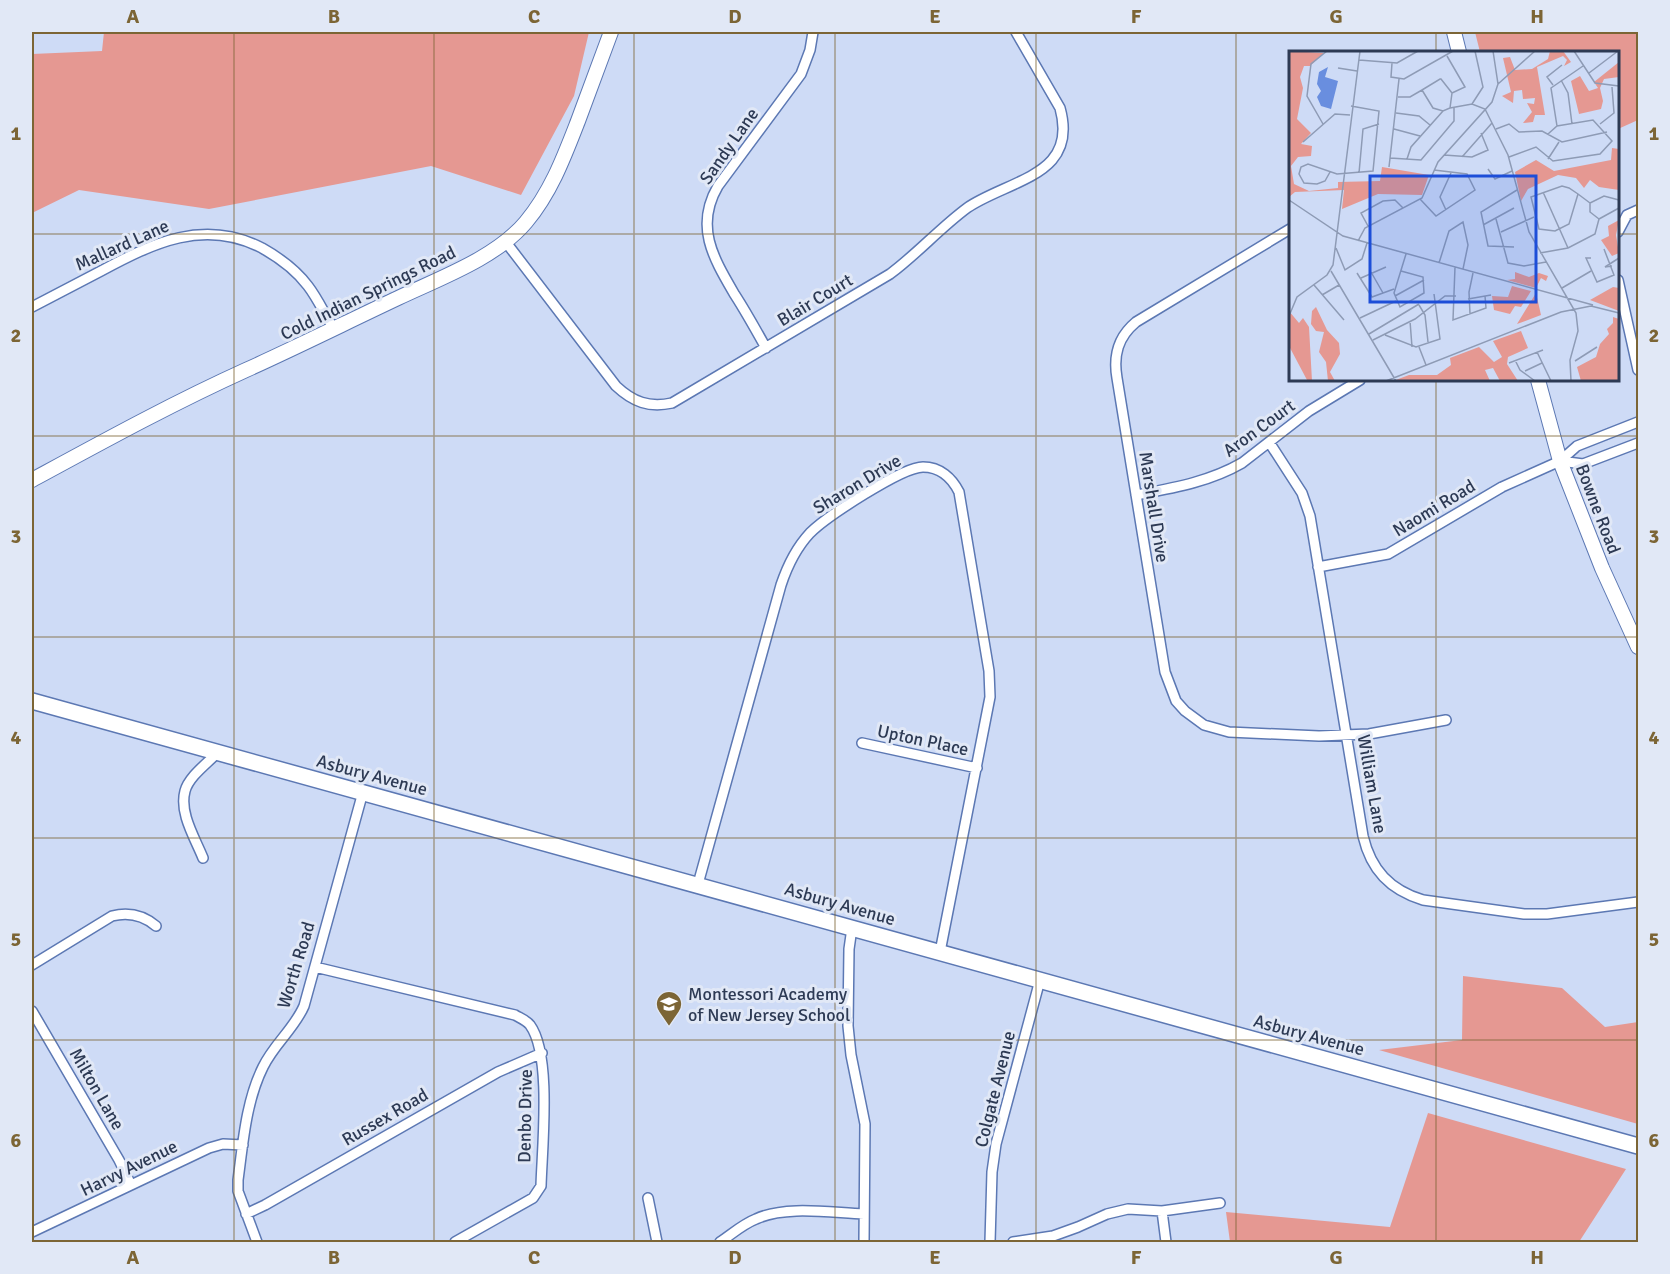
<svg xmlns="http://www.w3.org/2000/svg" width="1670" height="1274" viewBox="0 0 1670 1274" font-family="Signika,sans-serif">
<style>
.green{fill:#e59892}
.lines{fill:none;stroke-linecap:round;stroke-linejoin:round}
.street-casing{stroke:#5c78b3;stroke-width:12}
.secondary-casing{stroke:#5c78b3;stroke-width:16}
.primary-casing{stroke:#5c78b3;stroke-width:18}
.street{stroke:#fff;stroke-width:9}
.secondary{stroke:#fff;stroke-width:14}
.primary{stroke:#fff;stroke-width:15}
.grid{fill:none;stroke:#7c6535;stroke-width:1.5;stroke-opacity:0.55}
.labels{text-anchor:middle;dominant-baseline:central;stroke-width:6;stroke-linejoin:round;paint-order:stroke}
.street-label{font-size:18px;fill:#2d3a54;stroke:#e1e8f6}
.poi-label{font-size:18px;fill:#2d3a54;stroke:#e1e8f6;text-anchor:start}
.inset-road{fill:none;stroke:#8e9bb5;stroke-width:1.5}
.view{fill:#1d4ed8;fill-opacity:0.15;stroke:#1d4ed8;stroke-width:3}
.inset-edge{fill:none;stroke:#2d3a54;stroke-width:3}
.neatline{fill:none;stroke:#7c6535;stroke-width:2}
.grid-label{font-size:20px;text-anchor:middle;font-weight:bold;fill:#7c6535}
</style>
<rect width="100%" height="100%" fill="#cedbf6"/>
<!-- green -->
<path class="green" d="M 104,32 L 589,32 L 574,96 L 521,195 L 431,166 L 209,209 L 79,190 L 32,213 L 32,54 L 102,51 Z
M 1475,32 L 1638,32 L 1638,120 L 1618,129 L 1618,52 L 1480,52 Z
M 1463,976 L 1562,988 L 1605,1027 L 1638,1022 L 1638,1124 L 1379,1050 L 1462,1040 Z
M 1428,1113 L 1626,1169 L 1579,1242 L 1230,1242 L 1226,1212 L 1390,1227 Z"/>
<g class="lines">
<!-- street casing -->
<g class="street-casing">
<path id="street" d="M 1290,229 L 1136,322 C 1118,337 1113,355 1117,378 L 1165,672 L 1176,701 L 1185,711 L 1204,725 L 1229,732 L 1319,736 L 1369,734 L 1446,720
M 1618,232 L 1627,215 L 1638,210
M 505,241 L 616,386 C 633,402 649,408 672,403 L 890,274 C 917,254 940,228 967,208 C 991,191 1034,181 1052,160 C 1065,145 1065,126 1060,108 L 1016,32
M 1618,280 L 1638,370
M 32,307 C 55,295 78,283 101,271 C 153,243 204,218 262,248 C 278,257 296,270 308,286 C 318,299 325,315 334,329
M 766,348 C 756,330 746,312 735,295 C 714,259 694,227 718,186 L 801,74 L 810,50 L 813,32
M 1269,442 L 1302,493 L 1310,516 L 1363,836 C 1371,870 1390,890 1423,900 L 1524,914 L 1547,914 L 1638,902
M 1560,461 L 1583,464 L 1638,443
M 1136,495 C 1173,488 1209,482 1242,463 L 1309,411 L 1360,380
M 1318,567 L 1388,554 L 1502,487 L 1560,461 L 1577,446 L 1638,422
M 862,743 L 977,768
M 203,858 C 195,838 179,813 185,791 C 189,776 208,763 218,752
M 698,884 L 781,585 C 787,567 796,548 810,533 C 826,517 902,467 923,467 C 940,467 952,478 959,492 L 989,671 L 990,697 L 940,952
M 852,928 L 849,949 L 848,1026 L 851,1055 L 865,1124 L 864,1242
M 32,965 L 112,916 C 128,912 143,915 156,926
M 315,967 L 515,1015 C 520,1018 526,1020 530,1025 C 552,1055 542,1148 541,1186 L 533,1198 L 455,1242
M 32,1011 L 119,1160 L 131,1185
M 648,1198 L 657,1242
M 1162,1211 L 1166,1242
M 246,1214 L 265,1205 L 498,1072 L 542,1053
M 32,1232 L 209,1148 L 223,1144 L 243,1145
M 257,1242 L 238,1191 L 238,1180 C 243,1143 246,1101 263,1067 C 274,1044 294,1029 304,1006 L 363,792
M 720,1242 C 732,1234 743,1224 756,1219 C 786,1205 832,1213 864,1214
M 990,1242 L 992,1172 L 996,1144 L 1040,980
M 1013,1242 L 1053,1236 L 1078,1227 L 1107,1214 L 1128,1209 L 1162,1211 L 1220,1203"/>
</g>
<!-- secondary casing -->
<g class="secondary-casing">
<path id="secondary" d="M 1454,32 L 1459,52
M 1538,380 L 1560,461 L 1602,568 L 1638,647
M 32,480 C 102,442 173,403 246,370 C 297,347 347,322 398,298 C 440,278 496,258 526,222 C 551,192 564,157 578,121 C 589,91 600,61 611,32"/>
</g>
<!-- primary casing -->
<g class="primary-casing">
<path id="primary" d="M 32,701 L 1638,1146"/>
</g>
<!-- street -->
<use href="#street" class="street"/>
<!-- secondary -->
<use href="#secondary" class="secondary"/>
<!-- primary -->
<use href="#primary" class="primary"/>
</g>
<!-- grid -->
<path class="grid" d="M 234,32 L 234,1242M 434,32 L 434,1242M 634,32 L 634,1242M 835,32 L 835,1242M 1036,32 L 1036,1242M 1236,32 L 1236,1242M 1436,32 L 1436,52M 32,234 L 1290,234M 1618,234 L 1638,234M 1436,380 L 1436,1242M 32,436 L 1638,436M 32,637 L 1638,637M 32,838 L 1638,838M 32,1040 L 1638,1040"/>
<!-- icons -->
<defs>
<g id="school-pin" transform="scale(1.35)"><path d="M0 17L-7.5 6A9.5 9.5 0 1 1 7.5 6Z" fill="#7c6535" stroke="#e1e8f6"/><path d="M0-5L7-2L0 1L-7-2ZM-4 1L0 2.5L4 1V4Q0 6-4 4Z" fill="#fff"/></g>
</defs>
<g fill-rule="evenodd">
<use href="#school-pin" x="669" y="1004"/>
</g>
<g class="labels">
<!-- street labels -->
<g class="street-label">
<text transform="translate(729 146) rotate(-55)">Sandy Lane</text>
<text transform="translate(122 245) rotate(-24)">Mallard Lane</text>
<text transform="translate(368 293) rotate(-26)">Cold Indian Springs Road</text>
<text transform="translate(815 300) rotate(-31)">Blair Court</text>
<text transform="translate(1259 428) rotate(-36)">Aron Court</text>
<text transform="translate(857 484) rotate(-31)">Sharon Drive</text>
<text transform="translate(1154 507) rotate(81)">Marshall Drive</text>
<text transform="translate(1434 508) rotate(-31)">Naomi Road</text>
<text transform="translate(1598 509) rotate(69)">Bowne Road</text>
<text transform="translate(923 740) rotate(12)">Upton Place</text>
<text transform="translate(372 775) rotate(15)">Asbury Avenue</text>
<text transform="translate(1372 784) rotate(80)">William Lane</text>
<text transform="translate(840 904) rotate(16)">Asbury Avenue</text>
<text transform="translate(296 965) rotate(-73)">Worth Road</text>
<text transform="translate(1309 1035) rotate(15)">Asbury Avenue</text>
<text transform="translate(97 1089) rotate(60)">Milton Lane</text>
<text transform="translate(995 1089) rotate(-76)">Colgate Avenue</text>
<text transform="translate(525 1116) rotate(-89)">Denbo Drive</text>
<text transform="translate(385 1117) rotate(-30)">Russex Road</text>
<text transform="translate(129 1168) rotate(-26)">Harvy Avenue</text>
</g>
<!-- poi labels -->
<g class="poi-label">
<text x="688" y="994">Montessori Academy<tspan x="688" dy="21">of New Jersey School</tspan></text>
</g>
</g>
<!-- overview -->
<g transform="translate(1289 51)">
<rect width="330" height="330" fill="#cedbf6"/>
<path d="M 0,0 L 35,2 L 21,15 L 15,15 L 11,26 L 14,37 L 8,68 L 22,82 L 12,93 L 23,95 L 22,105 L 9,106 L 2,115 L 5,133 L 20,140 L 49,137 L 49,131 L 91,130 L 93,116 L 140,124 L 133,144 L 89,143 L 53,158 L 55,139 L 6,141 L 0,146 ZM 261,0 L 274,0 L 282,11 L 275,15 L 278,9 L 274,5 L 248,16 L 256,64 L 246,64 L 244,71 L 234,72 L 243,61 L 238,52 L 245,53 L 246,47 L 234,48 L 233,39 L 225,40 L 224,52 L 213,45 L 222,41 L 214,7 L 221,6 L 226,19 L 243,18 L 259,8 ZM 330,11 L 330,26 L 315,28 L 311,37 L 314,50 L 312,58 L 290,63 L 282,30 L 291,25 L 300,40 L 309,37 L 305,31 ZM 323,97 L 330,98 L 330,139 L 310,136 L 301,129 L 295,137 L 287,127 L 269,124 L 239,138 L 232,150 L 226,121 L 247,109 L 265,120 L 322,109 ZM 330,169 L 327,184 L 330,202 L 323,205 L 312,189 L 320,185 L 319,175 ZM 226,221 L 240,226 L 250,222 L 259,225 L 257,230 L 252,227 L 247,237 L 218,229 L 226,228 ZM 223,235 L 242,240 L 232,256 L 226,255 L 221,263 L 205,259 L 203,245 L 219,246 ZM 324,236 L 330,237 L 330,260 L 301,249 ZM 247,242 L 252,264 L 228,273 ZM 27,256 L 38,279 L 50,292 L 51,303 L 41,321 L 46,330 L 39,330 L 37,311 L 30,301 L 35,281 L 27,280 L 22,273 L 23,260 ZM 0,260 L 10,272 L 14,267 L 20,276 L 23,330 L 18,329 L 0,295 ZM 324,266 L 330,268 L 330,330 L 292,330 L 288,316 L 307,306 L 311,293 L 320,283 L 318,278 L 324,272 ZM 232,280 L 239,297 L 219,306 L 218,313 L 229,330 L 211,330 L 204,317 L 196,319 L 201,330 L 104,330 L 120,324 L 148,324 L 162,314 L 161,307 L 190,296 L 205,311 L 213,306 L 204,290 Z" fill="#e59892"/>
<path d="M 39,16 L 36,26 L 49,30 L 42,58 L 32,55 L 28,46 L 32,40 L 28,33 L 30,21 Z" fill="#698edf"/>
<path class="inset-road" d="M 285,0 L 306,32 L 330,35M 158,5 L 176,36 L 163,42M 70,9 L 108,12 L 129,0M 103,12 L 102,26 L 115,28 L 164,0M 49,17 L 68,20M 300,22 L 329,0M 272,29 L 279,42 L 283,73M 209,33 L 246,0M 264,34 L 258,26 L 273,14M 109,46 L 121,46 L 133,39 L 151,28 L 152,28 L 163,42 L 161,57 L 154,60 L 144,57 L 133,39M 183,53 L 194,36 L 186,0M 161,57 L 183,53 L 196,58 L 219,104 L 240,181 L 287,262 L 289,280 L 281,309 L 282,330M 107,62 L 130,65 L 141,74M 34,73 L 18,45 L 22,13 L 38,0M 311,73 L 325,62 L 323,36M 268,75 L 262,37 L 294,15M 105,78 L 131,85M 207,78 L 220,73 L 230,81 L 253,80 L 273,91 L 318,81M 14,91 L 46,63 L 61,64M 155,104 L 183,106 L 199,99 L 192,82M 173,106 L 203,72M 220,106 L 247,96 L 264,110 L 311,103 L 323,90 L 304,69 L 268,75 L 259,83M 101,107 L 132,109 L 165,70 L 165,57M 118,108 L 122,96 L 154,60M 259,108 L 270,91M 100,116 L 110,28M 199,118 L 206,128 L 223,120M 41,121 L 36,130 L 28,133 L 15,132 L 10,123 L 12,116 L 19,113 L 48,123 L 84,120 L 90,60 L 62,55M 70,122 L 74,78 L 90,73M 254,141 L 279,197M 289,143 L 280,173 L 266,180 L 250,178 L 242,146 L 273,135 L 280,137 L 289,143 L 301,152M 131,148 L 147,165 L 186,139 L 178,123 L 145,119M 0,149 L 54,185 L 304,254M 157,159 L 151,146 L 162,122M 207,168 L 219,212 L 235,215 L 257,211M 310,168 L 301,161 L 301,152 L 315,145 L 330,149M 310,168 L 330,157M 194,174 L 225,157M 79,175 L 72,162 L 94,150 L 106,149 L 114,157M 212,181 L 245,166M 69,190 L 76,177 L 133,147 L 149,111 L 203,51 L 209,33 L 204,0M 225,196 L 199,195 L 192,161 L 228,139M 47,197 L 56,219 L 73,208 L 78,192M 251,202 L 279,197 L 306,183 L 310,168M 302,207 L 297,207 L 308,231 L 325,224 L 315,198M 150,212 L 160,180 L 174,171 L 179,194 L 174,218M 323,215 L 316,216 L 330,207M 166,216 L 164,269 L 197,257 L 196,245M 42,220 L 107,330M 112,220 L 134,226 L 135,242 L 111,256 L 105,242 L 117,203M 82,221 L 94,242M 68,222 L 83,246 L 105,238M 72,227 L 97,216M 25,234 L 55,269M 273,237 L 302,220M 33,244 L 50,234M 106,245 L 135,229M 179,248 L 202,244M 130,254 L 136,264 L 139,291M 181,263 L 180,241 L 184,222M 0,265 L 8,246 L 38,224 L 44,214 L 71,0M 71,267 L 107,250M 121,270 L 123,296M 80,283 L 130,253M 96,284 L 127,296 L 151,288 L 145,243M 84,289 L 126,268 L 156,245 L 167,245M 130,296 L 137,314M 248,301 L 262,330M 226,309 L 231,319 L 246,330M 286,310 L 308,296M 220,312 L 254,299M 236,320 L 253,312M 97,330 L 272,261 L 302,255 L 330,262"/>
<path class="view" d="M 81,125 L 247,125 L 247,251 L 81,251 Z"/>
<rect width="330" height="330" class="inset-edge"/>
</g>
<!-- border -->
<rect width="1670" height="1274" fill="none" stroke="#e1e8f6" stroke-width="66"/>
<rect x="33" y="33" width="1604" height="1208" class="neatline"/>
<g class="grid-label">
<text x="133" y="23">A</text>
<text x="334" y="23">B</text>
<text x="534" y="23">C</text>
<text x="735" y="23">D</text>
<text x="935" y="23">E</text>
<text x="1136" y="23">F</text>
<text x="1336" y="23">G</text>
<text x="1537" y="23">H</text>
<text x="16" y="140">1</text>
<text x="1654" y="140">1</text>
<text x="16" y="342">2</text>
<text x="1654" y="342">2</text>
<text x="16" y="543">3</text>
<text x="1654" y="543">3</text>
<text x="16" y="744">4</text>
<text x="1654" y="744">4</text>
<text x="16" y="946">5</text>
<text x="1654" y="946">5</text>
<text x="16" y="1147">6</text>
<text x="1654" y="1147">6</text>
<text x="133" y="1264">A</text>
<text x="334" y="1264">B</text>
<text x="534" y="1264">C</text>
<text x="735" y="1264">D</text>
<text x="935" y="1264">E</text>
<text x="1136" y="1264">F</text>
<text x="1336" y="1264">G</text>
<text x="1537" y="1264">H</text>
</g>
</svg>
